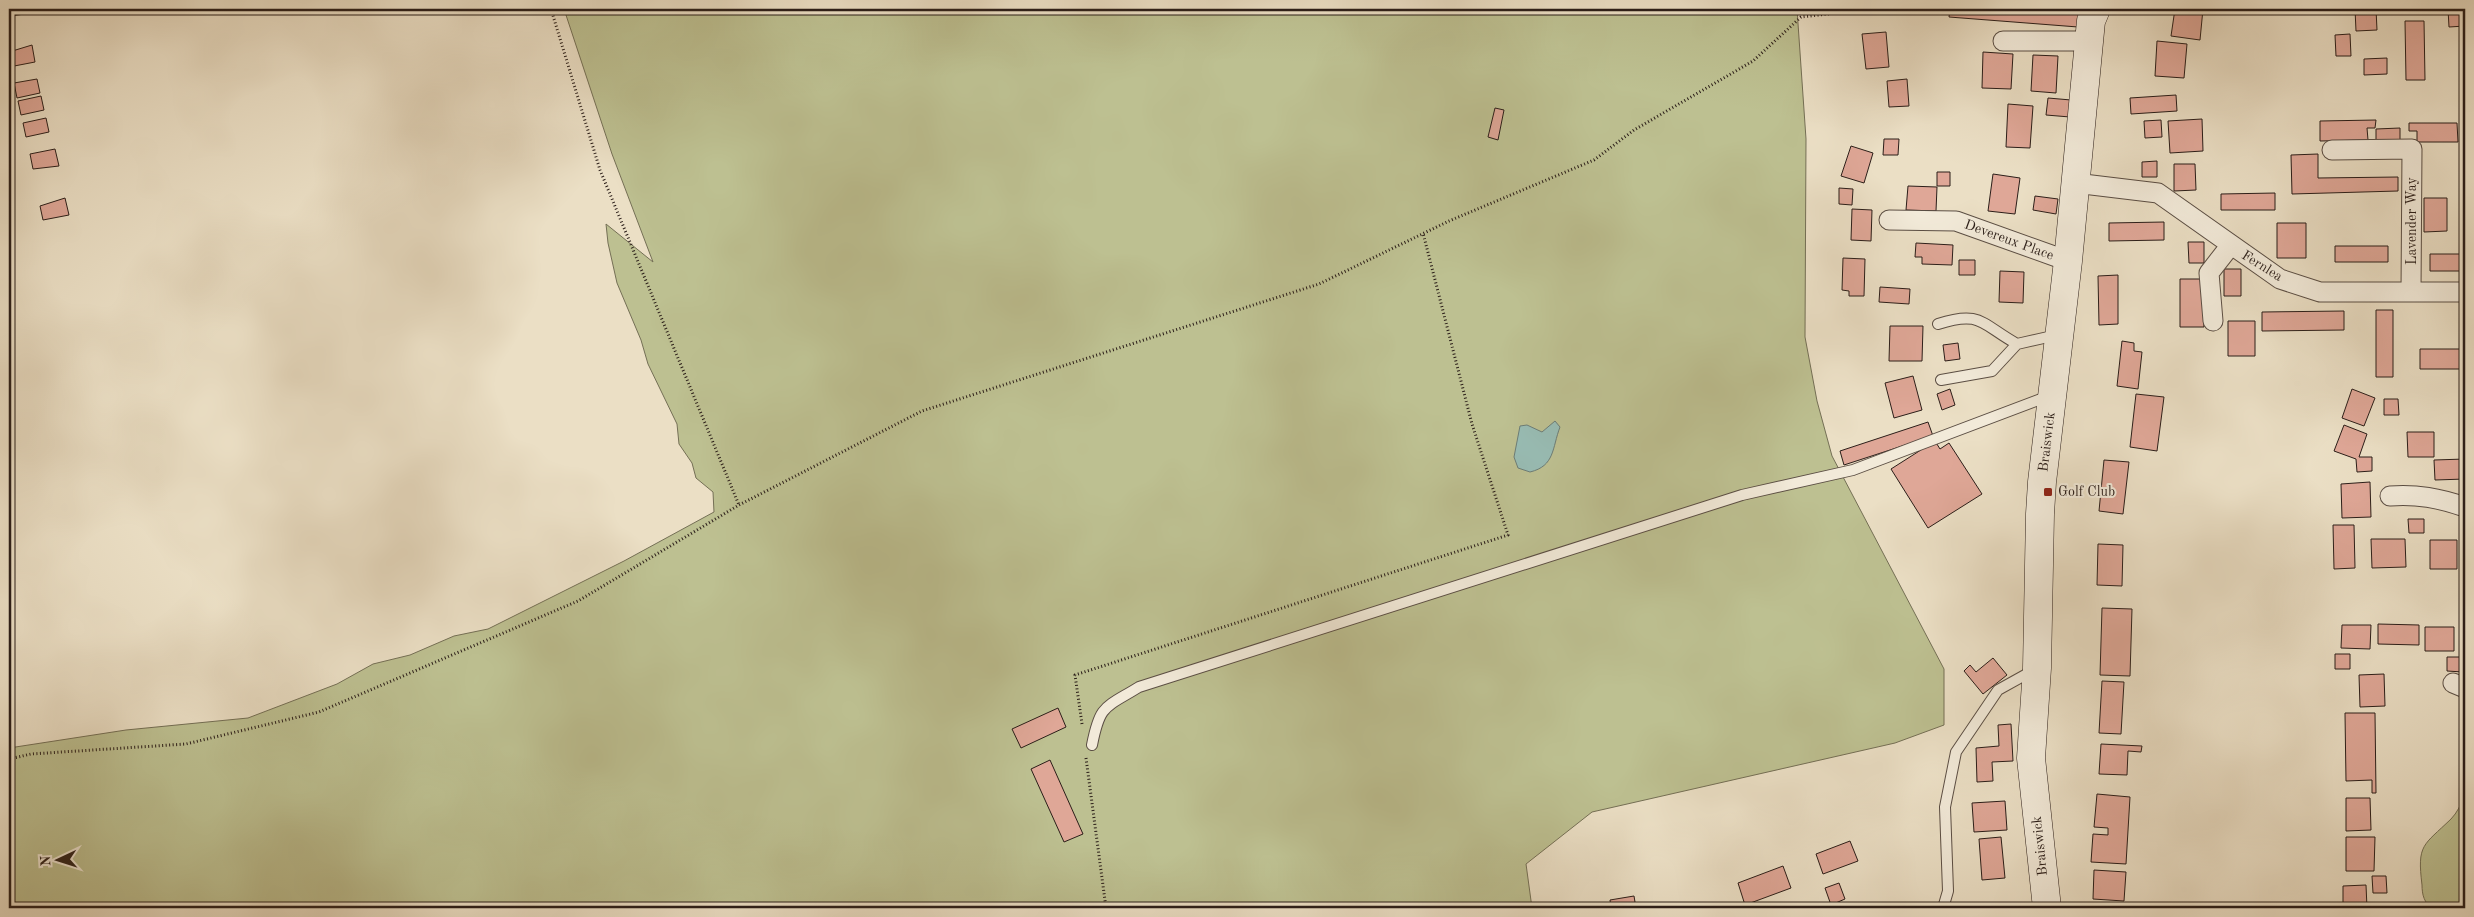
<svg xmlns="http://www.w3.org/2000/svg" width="2474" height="917" viewBox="0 0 2474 917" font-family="'Old Standard TT',serif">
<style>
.green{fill:#bdc091;stroke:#746f55}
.water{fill:#98bdb5;stroke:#6c7d77}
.building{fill:#dfa797;stroke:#2b1e19}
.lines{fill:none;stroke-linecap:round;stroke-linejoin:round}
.lane-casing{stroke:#5b4e44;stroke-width:12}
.street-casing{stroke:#5b4e44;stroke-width:21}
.secondary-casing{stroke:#2b1e19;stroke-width:29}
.path{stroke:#2b1e19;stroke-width:3;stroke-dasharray:1 2.5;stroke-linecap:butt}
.lane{stroke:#f2ead9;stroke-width:10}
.street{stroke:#f2ead9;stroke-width:19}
.secondary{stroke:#f2ead9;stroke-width:28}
.poi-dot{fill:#8f2418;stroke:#f2ead9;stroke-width:2}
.labels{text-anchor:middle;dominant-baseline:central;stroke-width:4;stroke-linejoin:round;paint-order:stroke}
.street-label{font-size:14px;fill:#2b1e19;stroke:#f2ead9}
.poi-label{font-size:14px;fill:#2b1e19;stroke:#f2ead9;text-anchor:start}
</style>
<rect width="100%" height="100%" fill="#ebdfc5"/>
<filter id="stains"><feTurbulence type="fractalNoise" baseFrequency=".004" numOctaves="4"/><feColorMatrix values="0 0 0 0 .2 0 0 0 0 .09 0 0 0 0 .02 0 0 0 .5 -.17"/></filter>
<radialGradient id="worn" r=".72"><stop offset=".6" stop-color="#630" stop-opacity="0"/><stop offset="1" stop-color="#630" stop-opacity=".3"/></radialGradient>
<!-- green -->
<path class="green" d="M 564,9 L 1797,9 L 1806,139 L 1805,337 L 1817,401 L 1832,456 L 1944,669 L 1944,725 L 1895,743 L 1592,812 L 1526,864 L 1532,908 L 9,908 L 9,748 L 126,730 L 248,718 L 337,684 L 373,664 L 410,655 L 454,636 L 488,629 L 624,561 L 714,512 L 713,492 L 696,478 L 692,463 L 679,444 L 677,424 L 648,364 L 641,340 L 617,283 L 608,243 L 606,224 L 653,262 L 612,154 Z
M 2465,796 L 2465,908 L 2433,908 C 2424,904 2422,894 2422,885 C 2417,844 2423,846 2451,819 C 2457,813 2461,804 2465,796 Z"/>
<!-- water -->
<path class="water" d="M 1555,421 L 1560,427 C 1552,448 1555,466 1530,472 L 1518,468 L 1514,457 L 1520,426 L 1527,425 L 1542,432 Z"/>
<!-- building -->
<path class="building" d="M 9,9 L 24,9 L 25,14 L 9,16 Z
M 1950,9 L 2080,9 L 2078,27 L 1949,17 Z
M 2175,9 L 2203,9 L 2200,40 L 2171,36 Z
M 2355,9 L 2376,9 L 2377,30 L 2356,31 Z
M 2448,9 L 2464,9 L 2465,26 L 2449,27 Z
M 2405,21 L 2424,21 L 2425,80 L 2406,80 Z
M 1886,32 L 1889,67 L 1866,69 L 1862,34 Z
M 2350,34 L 2351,56 L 2336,56 L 2335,35 Z
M 2157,41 L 2187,44 L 2184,78 L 2155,76 Z
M 32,45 L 35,62 L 9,67 L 9,52 Z
M 1983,52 L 2013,54 L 2011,89 L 1982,88 Z
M 2033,55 L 2058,56 L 2056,93 L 2031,91 Z
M 2387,58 L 2387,74 L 2364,75 L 2364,59 Z
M 37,79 L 40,93 L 17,98 L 14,83 Z
M 1907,79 L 1909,106 L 1889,107 L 1887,81 Z
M 2176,95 L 2177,111 L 2131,114 L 2130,98 Z
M 41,96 L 44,110 L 21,115 L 18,101 Z
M 2048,98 L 2071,100 L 2070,117 L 2046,115 Z
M 2008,104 L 2033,106 L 2030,148 L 2006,147 Z
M 1495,108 L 1504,110 L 1498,140 L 1488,137 Z
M 46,118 L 49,132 L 26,137 L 23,123 Z
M 2202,119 L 2203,151 L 2170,153 L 2168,121 Z
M 2161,120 L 2162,137 L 2145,138 L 2144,121 Z
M 2376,120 L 2375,128 L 2367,128 L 2368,140 L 2320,141 L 2320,121 Z
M 2409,123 L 2457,123 L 2458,142 L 2417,142 L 2417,131 L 2409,131 Z
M 2400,128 L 2400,146 L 2376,146 L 2376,129 Z
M 1884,139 L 1899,139 L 1898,155 L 1883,155 Z
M 1851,146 L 1873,153 L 1864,183 L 1841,176 Z
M 55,149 L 59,166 L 33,169 L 30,154 Z
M 2318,154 L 2318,178 L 2398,177 L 2398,191 L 2292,194 L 2291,155 Z
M 2157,161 L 2157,177 L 2142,177 L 2142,162 Z
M 2174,164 L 2195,164 L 2196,190 L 2174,191 Z
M 1937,172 L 1950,172 L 1950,186 L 1937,186 Z
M 1993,174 L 2020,178 L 2015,214 L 1988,211 Z
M 1908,186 L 1937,187 L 1936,211 L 1906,210 Z
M 1839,188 L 1853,189 L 1852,205 L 1839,204 Z
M 2275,193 L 2275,210 L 2221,210 L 2221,194 Z
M 2035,196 L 2058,199 L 2056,214 L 2033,210 Z
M 65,198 L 69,215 L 43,220 L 40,206 Z
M 2424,198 L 2447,198 L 2447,231 L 2424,232 Z
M 1852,209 L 1872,210 L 1871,241 L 1851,240 Z
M 2164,222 L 2164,240 L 2109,241 L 2109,223 Z
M 2277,223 L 2306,223 L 2306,258 L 2277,258 Z
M 2188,242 L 2204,242 L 2204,263 L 2189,263 Z
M 1916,243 L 1953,245 L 1952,265 L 1922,264 L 1922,257 L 1915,257 Z
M 2335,246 L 2388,246 L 2388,262 L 2335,262 Z
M 2430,254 L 2465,254 L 2465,271 L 2430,271 Z
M 1843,258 L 1865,259 L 1864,296 L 1849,296 L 1849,291 L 1842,290 Z
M 1959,260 L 1975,260 L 1975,275 L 1959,275 Z
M 2224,269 L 2241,269 L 2241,296 L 2224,296 Z
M 2000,271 L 2024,272 L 2023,303 L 1999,302 Z
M 2118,275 L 2118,324 L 2099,325 L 2098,276 Z
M 2180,279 L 2202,279 L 2204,327 L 2180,327 Z
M 1880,287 L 1910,289 L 1909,304 L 1879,302 Z
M 2376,310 L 2393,310 L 2393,377 L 2376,377 Z
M 2344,311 L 2344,330 L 2262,331 L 2262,312 Z
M 2228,321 L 2255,321 L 2255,356 L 2228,356 Z
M 1890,326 L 1923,326 L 1922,361 L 1889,361 Z
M 2122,341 L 2134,343 L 2134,351 L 2142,352 L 2138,389 L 2117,386 Z
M 1958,343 L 1960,359 L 1945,361 L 1943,345 Z
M 2420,349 L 2465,349 L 2465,369 L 2420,369 Z
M 1913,376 L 1922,410 L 1894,418 L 1885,383 Z
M 1950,389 L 1955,405 L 1942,410 L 1937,394 Z
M 2352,389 L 2375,398 L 2364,426 L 2342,418 Z
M 2136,394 L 2164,397 L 2157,451 L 2130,447 Z
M 2384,399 L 2398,399 L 2399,415 L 2384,415 Z
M 1928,422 L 1933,436 L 1844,465 L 1840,451 Z
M 2344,425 L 2367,434 L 2359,457 L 2372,457 L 2372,471 L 2357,472 L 2356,459 L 2334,451 Z
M 2407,432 L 2434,432 L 2434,457 L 2408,457 Z
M 1935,441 L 1940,449 L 1949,443 L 1982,494 L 1928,528 L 1891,469 Z
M 2465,459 L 2465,479 L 2435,480 L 2434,460 Z
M 2104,460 L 2129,462 L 2123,514 L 2099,511 Z
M 2370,482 L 2371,517 L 2342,518 L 2341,484 Z
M 2408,519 L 2424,519 L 2424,533 L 2409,533 Z
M 2333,525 L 2354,525 L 2355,568 L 2334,569 Z
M 2371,539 L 2405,539 L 2406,567 L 2372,568 Z
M 2430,540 L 2457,540 L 2457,569 L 2430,569 Z
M 2098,544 L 2123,545 L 2122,586 L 2097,585 Z
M 2463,545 L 2465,545 L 2465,565 L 2463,566 Z
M 2102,608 L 2132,609 L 2130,676 L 2100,675 Z
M 2378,624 L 2419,625 L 2419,645 L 2378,644 Z
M 2342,625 L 2371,625 L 2370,649 L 2341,648 Z
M 2425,627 L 2454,627 L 2454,651 L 2425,651 Z
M 2335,654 L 2350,654 L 2350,669 L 2335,669 Z
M 2447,657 L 2463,657 L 2463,672 L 2447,671 Z
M 1993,658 L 2007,675 L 1983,694 L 1964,671 L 1970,665 L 1976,672 Z
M 2384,674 L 2385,706 L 2360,707 L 2359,675 Z
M 2102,681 L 2124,682 L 2121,734 L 2099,733 Z
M 1058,708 L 1066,727 L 1021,748 L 1012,729 Z
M 2345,713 L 2375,713 L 2376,793 L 2372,793 L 2372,780 L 2346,781 Z
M 2011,724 L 2013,761 L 1992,762 L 1993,781 L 1977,782 L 1976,748 L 1999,746 L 1998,725 Z
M 2101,744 L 2142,746 L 2141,752 L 2128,751 L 2127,775 L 2099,774 Z
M 1050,760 L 1083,834 L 1064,842 L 1031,769 Z
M 2097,794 L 2130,797 L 2126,864 L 2091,862 L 2093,834 L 2108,835 L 2108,828 L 2094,827 Z
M 2346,798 L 2370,798 L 2371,830 L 2346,831 Z
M 2005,801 L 2007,830 L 1974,832 L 1972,803 Z
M 2001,837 L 2005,878 L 1982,880 L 1979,839 Z
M 2346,837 L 2375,837 L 2374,871 L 2346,871 Z
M 1850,841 L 1858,861 L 1823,874 L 1816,854 Z
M 1783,866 L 1791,888 L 1745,905 L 1738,883 Z
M 2094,870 L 2126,872 L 2124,901 L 2093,899 Z
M 2372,876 L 2386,876 L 2387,893 L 2373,893 Z
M 1839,883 L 1845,899 L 1831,905 L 1825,888 Z
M 2366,885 L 2367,908 L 2343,908 L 2343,886 Z
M 1634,896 L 1636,908 L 1611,908 L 1610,900 Z
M 2125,903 L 2154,906 L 2153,908 L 2124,908 Z"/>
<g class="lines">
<!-- lane casing -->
<g class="lane-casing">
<path id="lane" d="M 1938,324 C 1981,310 1981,324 2017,344 L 2057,335
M 1941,380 L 1992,371 L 2017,344
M 1092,745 C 1100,704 1105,708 1139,687 L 1742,495 L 1853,470 L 2049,396
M 1943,908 L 1948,891 L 1945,807 L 1956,752 L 1998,690 L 2034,670"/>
</g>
<!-- street casing -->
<g class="street-casing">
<path id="street" d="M 2003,41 L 2089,41
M 2332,150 L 2412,149 L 2411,292
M 2075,183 L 2158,193 L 2280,279 L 2320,292 L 2465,292
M 1889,220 L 1956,221 L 2068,261
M 2213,321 L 2209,273 L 2230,246
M 2390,496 C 2417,494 2439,498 2465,507
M 2453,683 L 2465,688"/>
</g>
<!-- secondary casing -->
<g class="secondary-casing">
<path id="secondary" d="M 2047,908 L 2031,758 L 2037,668 L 2040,514 L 2042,482 L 2068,261 L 2091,21 L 2096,9"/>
</g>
<!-- path -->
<path class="path" d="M 551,9 L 600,170 L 739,505
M 1082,724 L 1075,675 L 1508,535 L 1472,424 L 1423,233
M 1086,758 L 1106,908
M 9,759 L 31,754 L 186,744 L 319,712 L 578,601 L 739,505 L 922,411 L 1319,284 L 1449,221 L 1594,160 L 1634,130 L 1753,61 L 1801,17 L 1872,9"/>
<!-- lane -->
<use href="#lane" class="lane"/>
<!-- street -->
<use href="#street" class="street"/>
<!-- secondary -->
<use href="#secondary" class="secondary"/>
</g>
<!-- markers -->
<rect class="poi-dot" x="2043" y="487" width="10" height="10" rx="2.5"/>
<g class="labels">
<!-- street labels -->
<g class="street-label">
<text transform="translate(2412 221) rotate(-90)">Lavender Way</text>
<text transform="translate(2009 240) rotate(20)">Devereux Place</text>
<text transform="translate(2262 266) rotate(32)">Fernlea</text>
<text transform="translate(2047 442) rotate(-83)">Braiswick</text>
<text transform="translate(2040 846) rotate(-96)">Braiswick</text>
</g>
<!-- poi labels -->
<g class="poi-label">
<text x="2058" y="492">Golf Club</text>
</g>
</g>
<!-- margin -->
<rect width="2474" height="917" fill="none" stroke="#ebdfc5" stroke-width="30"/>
<rect x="10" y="10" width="2454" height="897" fill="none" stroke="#2b1e19" stroke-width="2.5"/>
<rect x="15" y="15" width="2444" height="887" fill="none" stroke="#2b1e19"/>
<!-- north arrow -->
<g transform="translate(58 860) rotate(266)" stroke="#f2ead9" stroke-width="4" paint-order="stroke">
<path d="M0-4L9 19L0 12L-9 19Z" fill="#2b1e19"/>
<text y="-8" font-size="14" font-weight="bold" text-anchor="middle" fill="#2b1e19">N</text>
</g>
<rect width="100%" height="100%" filter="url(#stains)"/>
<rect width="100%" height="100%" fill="url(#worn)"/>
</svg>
